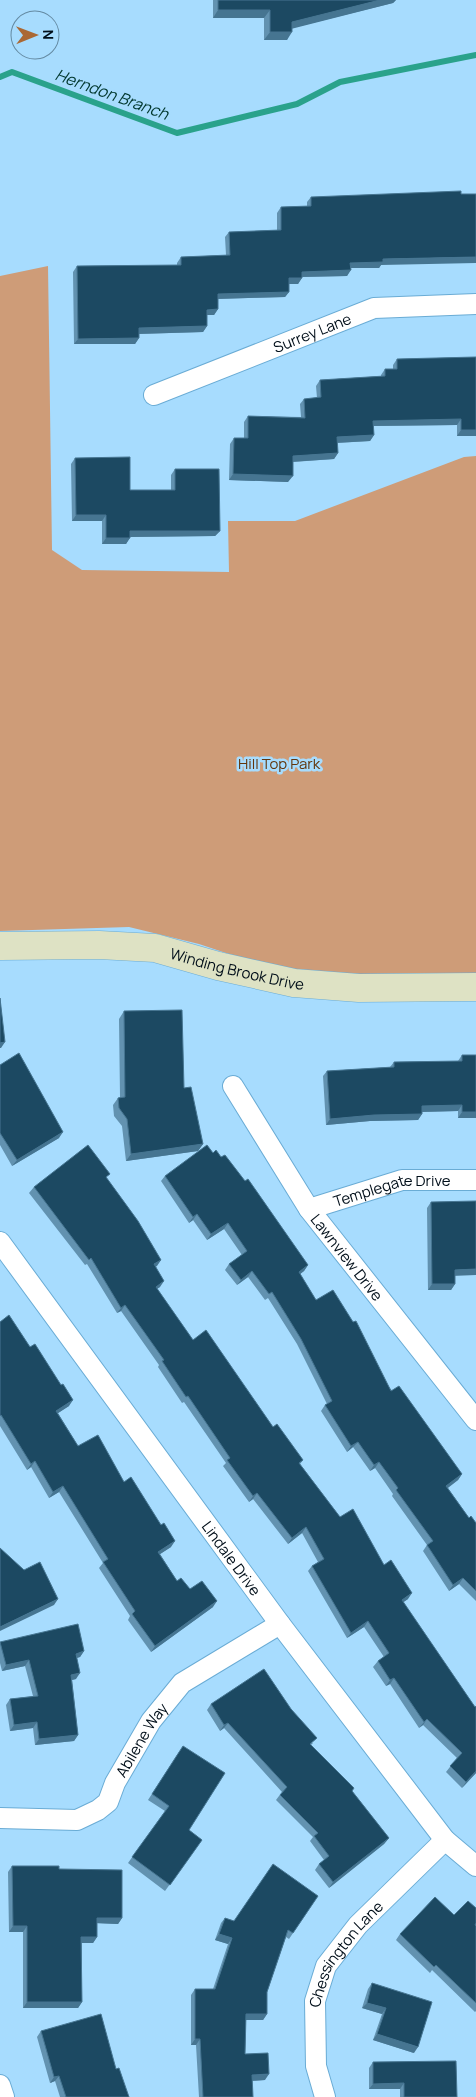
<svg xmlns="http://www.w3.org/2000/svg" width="476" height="2097" viewBox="0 0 476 2097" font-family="Manrope,sans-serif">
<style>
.green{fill:#ce9c78}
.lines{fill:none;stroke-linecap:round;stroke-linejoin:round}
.stream{stroke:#2aa28b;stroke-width:6}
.street-casing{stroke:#6aacd5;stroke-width:22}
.secondary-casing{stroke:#6aacd5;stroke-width:29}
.street{stroke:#fff;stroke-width:20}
.secondary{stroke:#dee2c4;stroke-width:28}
.wall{fill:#6292b0}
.shaded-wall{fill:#467591}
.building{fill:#1c4962;stroke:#467591}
.labels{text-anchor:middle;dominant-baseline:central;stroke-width:5;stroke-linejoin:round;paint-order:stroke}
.street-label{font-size:15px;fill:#000e19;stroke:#a7dcfe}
.park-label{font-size:15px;fill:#62350c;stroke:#a7dcfe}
.water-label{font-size:16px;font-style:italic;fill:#01372d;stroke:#a7dcfe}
</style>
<rect width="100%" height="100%" fill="#a7dcfe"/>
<!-- green -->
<path class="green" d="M 48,266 L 52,550 L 82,570 L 229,572 L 228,521 L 295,521 L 464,457 L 476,456 L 476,976 L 324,976 L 271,968 L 199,944 L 129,927 L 0,931 L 0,276 Z"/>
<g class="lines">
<!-- stream -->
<path class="stream" d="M 0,77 L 12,72 L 177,133 L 297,104 L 340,82 L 476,55"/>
<!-- street casing -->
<g class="street-casing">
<g id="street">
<path id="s1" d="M 154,395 L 374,308 L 476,304"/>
<path id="s2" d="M 233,1086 L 309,1209 L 476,1420"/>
<path id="s3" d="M 309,1209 L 402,1180 L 476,1180"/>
<path id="s4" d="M 0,1242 L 280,1624 L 445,1840 L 476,1866"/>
<path id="s5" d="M 0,1818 L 77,1820 L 98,1810 L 108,1802 L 115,1783 L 151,1721 L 182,1683 L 280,1624"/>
<path d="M 0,2085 L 4,2097"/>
<path id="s6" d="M 325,2097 L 316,2066 L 315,2001 L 326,1966 L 358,1925 L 445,1840"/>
</g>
</g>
<!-- secondary casing -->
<g class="secondary-casing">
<g id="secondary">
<path id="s7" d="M 0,946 L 99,945 L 155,948 L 218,966 L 294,983 L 359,988 L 476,987"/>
</g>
</g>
<!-- street -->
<use href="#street" class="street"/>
<!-- secondary -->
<use href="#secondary" class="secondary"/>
</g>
<!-- wall -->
<path class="wall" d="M 213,0 L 396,0 L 393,3 L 292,28 L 287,40 L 264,40 L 264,18 L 213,18 Z
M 311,197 L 381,265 L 379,268 L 351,268 L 347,276 L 302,277 L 298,284 L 289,284 L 289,292 L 285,297 L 218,299 L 218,309 L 214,315 L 207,315 L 207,326 L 203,332 L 139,334 L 139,338 L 135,344 L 74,344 L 73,272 L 77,266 L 177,265 L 177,263 L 181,257 L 226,255 L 225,237 L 229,232 L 277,230 L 277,213 L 281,207 L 307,206 L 307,202 Z
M 476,357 L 476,436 L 457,436 L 457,425 L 374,426 L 374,435 L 370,441 L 337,443 L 338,453 L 334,459 L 293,462 L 288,482 L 229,480 L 230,444 L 234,438 L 244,438 L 244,422 L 248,416 L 301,417 L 300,404 L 304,399 L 317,398 L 316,386 L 320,380 L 381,376 L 381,375 L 385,369 L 393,369 L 393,365 L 397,359 Z
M 75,458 L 130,490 L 171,490 L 171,475 L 175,469 L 220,531 L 215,536 L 130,537 L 126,544 L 102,544 L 102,521 L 72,521 L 71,464 Z
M 124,1011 L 184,1088 L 203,1144 L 198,1151 L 126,1161 L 122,1126 L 114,1116 L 113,1105 L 118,1098 L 120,1097 L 119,1019 Z
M 462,1055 L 476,1118 L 458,1118 L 458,1111 L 422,1112 L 422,1114 L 418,1120 L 370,1121 L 326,1125 L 323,1076 L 327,1071 L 390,1067 L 394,1062 L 458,1061 Z
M 0,1065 L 59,1138 L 12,1166 L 0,1145 Z
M 213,1153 L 308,1265 L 304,1271 L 300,1274 L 316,1300 L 462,1474 L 458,1480 L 448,1488 L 469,1518 L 476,1523 L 476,1601 L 459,1584 L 449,1591 L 423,1551 L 427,1545 L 392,1496 L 393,1494 L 375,1468 L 370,1471 L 353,1447 L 347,1452 L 321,1411 L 325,1405 L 327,1404 L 297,1344 L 268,1298 L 265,1300 L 248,1277 L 237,1285 L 225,1270 L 229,1264 L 242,1255 L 224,1229 L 207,1240 L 193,1220 L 189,1223 L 161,1181 L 165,1176 Z
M 107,1179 L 161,1260 L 156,1266 L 160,1287 L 157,1289 L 193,1340 L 303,1460 L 300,1464 L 340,1517 L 384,1565 L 408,1599 L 403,1602 L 475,1707 L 476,1706 L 476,1773 L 462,1788 L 446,1772 L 457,1758 L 423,1725 L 419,1728 L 390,1684 L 386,1686 L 373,1667 L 378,1661 L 384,1657 L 364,1627 L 347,1638 L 308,1571 L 312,1566 L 318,1562 L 302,1533 L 288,1544 L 253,1499 L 249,1502 L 223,1466 L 226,1463 L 184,1402 L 182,1403 L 158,1367 L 159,1365 L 121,1311 L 117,1313 L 87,1264 L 85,1265 L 29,1193 L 34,1187 Z
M 431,1202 L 455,1275 L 455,1284 L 451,1290 L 428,1290 L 427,1208 Z
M 0,1322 L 69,1406 L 58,1413 L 78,1446 L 124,1482 L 171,1547 L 160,1554 L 177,1581 L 190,1589 L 213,1607 L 151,1652 L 128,1620 L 130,1616 L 99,1568 L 103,1563 L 59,1492 L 49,1498 L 31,1467 L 27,1470 L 0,1426 Z
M 0,1642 L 84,1651 L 80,1657 L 77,1658 L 76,1679 L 72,1680 L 78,1735 L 74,1741 L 35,1745 L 33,1728 L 10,1731 L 6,1705 L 10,1699 L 33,1696 L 25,1666 L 2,1671 L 0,1663 Z
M 211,1704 L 313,1743 L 311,1745 L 352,1791 L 389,1838 L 384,1844 L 329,1888 L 315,1870 L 319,1864 L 324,1860 L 310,1841 L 313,1837 L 276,1800 L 282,1792 L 224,1728 L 220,1731 L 207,1710 Z
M 179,1752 L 189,1830 L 202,1840 L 165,1891 L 128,1863 L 165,1811 L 148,1800 Z
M 12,1866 L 59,1869 L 122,1918 L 118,1924 L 97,1923 L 97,1937 L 93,1943 L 82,1943 L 82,2002 L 78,2008 L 23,2008 L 23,1932 L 9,1932 L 8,1872 Z
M 318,1896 L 289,1939 L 286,1937 L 267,1992 L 267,2014 L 263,2020 L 246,2020 L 245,2054 L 265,2080 L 252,2081 L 253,2097 L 199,2097 L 196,2045 L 191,2045 L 191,1995 L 195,1989 L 213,1989 L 228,1944 L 215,1940 L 221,1923 L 225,1918 L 234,1921 Z
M 476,1908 L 476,1925 L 475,1925 L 476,1926 L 476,2011 L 475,2012 L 432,1970 L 430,1973 L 396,1940 L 400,1934 Z
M 372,1983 L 414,2053 L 373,2040 L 382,2014 L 362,2008 L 368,1989 Z
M 41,2031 L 116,2069 L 129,2097 L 60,2097 L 55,2081 L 50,2083 L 37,2037 Z
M 373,2062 L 457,2097 L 400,2097 L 400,2089 L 369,2089 L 369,2068 Z"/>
<!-- shaded-wall -->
<path class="shaded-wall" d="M 380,0 L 396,0 L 393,3 L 287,30 L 292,22 Z
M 218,10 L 270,10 L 264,18 L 213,18 Z
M 270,32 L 292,32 L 287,40 L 264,40 Z
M 476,257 L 476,263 L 381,265 L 379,268 L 346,268 L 350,263 L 383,259 Z
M 351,270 L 347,276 L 298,277 L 302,272 Z
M 289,278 L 302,278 L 298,284 L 285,284 Z
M 289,292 L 285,297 L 214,299 L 218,294 Z
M 218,309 L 214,315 L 203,315 L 207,310 Z
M 207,326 L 203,332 L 135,334 L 139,328 Z
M 139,338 L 135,344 L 74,344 L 78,339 Z
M 461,419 L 457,425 L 369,426 L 373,421 Z
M 461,430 L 476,430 L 476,436 L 457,436 Z
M 374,435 L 370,441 L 333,443 L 337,437 Z
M 338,453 L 334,459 L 289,462 L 293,456 Z
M 233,474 L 293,476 L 288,482 L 229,480 Z
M 76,515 L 106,515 L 102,521 L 72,521 Z
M 130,531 L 220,531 L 215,536 L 126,537 Z
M 106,538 L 130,538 L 126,544 L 102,544 Z
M 5,1042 L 1,1048 L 0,1048 L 0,1043 Z
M 462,1105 L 458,1111 L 418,1112 L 422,1106 Z
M 462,1112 L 476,1112 L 476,1118 L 458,1118 Z
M 422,1114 L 418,1120 L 370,1121 L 326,1125 L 330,1119 L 374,1115 Z
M 63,1132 L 59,1138 L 12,1166 L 17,1160 Z
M 203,1144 L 198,1151 L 126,1161 L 131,1154 Z
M 197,1214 L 193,1220 L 189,1223 L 193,1217 Z
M 228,1223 L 224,1229 L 207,1240 L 211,1234 Z
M 161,1260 L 157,1266 L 150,1270 L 154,1264 Z
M 308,1265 L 304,1271 L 295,1278 L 299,1272 Z
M 476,1269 L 476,1275 L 451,1276 L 455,1270 Z
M 252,1271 L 248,1277 L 237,1285 L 241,1280 Z
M 164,1281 L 160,1287 L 151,1292 L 156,1287 Z
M 432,1284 L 455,1284 L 451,1290 L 428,1290 Z
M 125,1305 L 121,1311 L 117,1313 L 121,1308 Z
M 73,1400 L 69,1406 L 52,1417 L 56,1411 Z
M 358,1442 L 353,1447 L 347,1452 L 351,1446 Z
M 35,1461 L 31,1467 L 27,1470 L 31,1464 Z
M 379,1462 L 375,1468 L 370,1471 L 374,1465 Z
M 462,1474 L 458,1480 L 442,1492 L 446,1486 Z
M 63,1486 L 59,1492 L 49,1498 L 53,1492 Z
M 257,1493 L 253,1499 L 249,1502 L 253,1496 Z
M 306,1527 L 302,1533 L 288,1544 L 292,1538 Z
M 175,1541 L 171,1547 L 154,1558 L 158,1552 Z
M 463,1578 L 459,1584 L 449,1591 L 453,1585 Z
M 412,1593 L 408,1599 L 398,1606 L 402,1600 Z
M 58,1599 L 54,1605 L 0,1631 L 0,1627 Z
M 217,1601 L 213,1607 L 151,1652 L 155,1646 Z
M 368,1621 L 364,1627 L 347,1638 L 351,1633 Z
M 84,1651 L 80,1657 L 72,1659 L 76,1654 Z
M 29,1660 L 25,1666 L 2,1671 L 6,1665 Z
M 80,1673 L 76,1679 L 67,1681 L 71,1675 Z
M 394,1678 L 390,1684 L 386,1686 L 390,1680 Z
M 427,1719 L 423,1725 L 419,1728 L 424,1722 Z
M 37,1722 L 33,1728 L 10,1731 L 14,1725 Z
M 228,1723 L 224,1728 L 220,1731 L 224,1725 Z
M 78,1735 L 74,1741 L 35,1745 L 39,1739 Z
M 476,1771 L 476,1773 L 462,1788 L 466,1782 Z
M 389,1838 L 384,1844 L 329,1888 L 333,1882 Z
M 97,1918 L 122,1918 L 118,1924 L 93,1923 Z
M 13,1926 L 27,1926 L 23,1932 L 9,1932 Z
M 219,1934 L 232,1938 L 228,1944 L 215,1940 Z
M 81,1937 L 97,1937 L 93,1943 L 77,1943 Z
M 27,2002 L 82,2002 L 78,2008 L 23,2008 Z
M 367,2003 L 386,2008 L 382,2014 L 362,2008 Z
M 246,2014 L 267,2014 L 263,2020 L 242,2020 Z
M 377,2034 L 418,2047 L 414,2053 L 373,2040 Z
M 195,2039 L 200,2039 L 196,2045 L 191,2045 Z
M 269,2074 L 265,2080 L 248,2081 L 252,2075 Z
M 59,2076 L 55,2081 L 50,2083 L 54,2077 Z
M 404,2083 L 400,2089 L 369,2089 L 373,2084 Z"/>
<!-- building -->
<path class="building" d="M 218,0 L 380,0 L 292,22 L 292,32 L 270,32 L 270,10 L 218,10 Z
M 461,191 L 461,194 L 476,194 L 476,257 L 383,259 L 383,262 L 350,263 L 351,270 L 302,272 L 302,278 L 289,278 L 289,292 L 218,294 L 218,309 L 207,310 L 207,326 L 139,328 L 139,338 L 78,339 L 77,266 L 181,265 L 181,257 L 230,255 L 229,232 L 281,230 L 281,207 L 311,206 L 311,197 Z
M 476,357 L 476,430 L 461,430 L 461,419 L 373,421 L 374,435 L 337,437 L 338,453 L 293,456 L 293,476 L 233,474 L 234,438 L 248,438 L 248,416 L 305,418 L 304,399 L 321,397 L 320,380 L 385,376 L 385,369 L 397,369 L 397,359 Z
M 130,457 L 130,490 L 175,490 L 175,469 L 219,469 L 220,531 L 130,531 L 130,538 L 106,538 L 106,515 L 76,515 L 75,458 Z
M 0,998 L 5,1042 L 0,1043 Z
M 182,1010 L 184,1088 L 191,1087 L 203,1144 L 131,1154 L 127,1119 L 119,1108 L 118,1098 L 125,1097 L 124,1011 Z
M 19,1053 L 63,1132 L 17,1160 L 0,1133 L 0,1065 Z
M 462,1055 L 476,1055 L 476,1112 L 462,1112 L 462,1105 L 422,1106 L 422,1114 L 374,1115 L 330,1119 L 327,1071 L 394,1067 L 394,1062 L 462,1061 Z
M 88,1145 L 110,1174 L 106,1177 L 138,1221 L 161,1260 L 154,1264 L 164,1281 L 156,1287 L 193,1340 L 206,1330 L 273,1427 L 277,1424 L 303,1460 L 299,1463 L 340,1517 L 353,1509 L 384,1565 L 391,1560 L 412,1593 L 402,1600 L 475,1707 L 476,1706 L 476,1771 L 466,1782 L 450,1766 L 462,1753 L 427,1719 L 424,1722 L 394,1678 L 390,1680 L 378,1661 L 389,1653 L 368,1621 L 351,1633 L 312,1566 L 324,1559 L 306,1527 L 292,1538 L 257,1493 L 253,1496 L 227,1460 L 230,1458 L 188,1396 L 186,1397 L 162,1361 L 164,1360 L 125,1305 L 121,1308 L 91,1258 L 89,1260 L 34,1187 Z
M 207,1145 L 213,1153 L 216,1150 L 221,1157 L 225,1155 L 245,1181 L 248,1179 L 308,1265 L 299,1272 L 316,1300 L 333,1290 L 353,1322 L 356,1321 L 391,1391 L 399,1386 L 462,1474 L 446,1486 L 469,1518 L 471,1516 L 476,1523 L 476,1591 L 463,1578 L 453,1585 L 427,1545 L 433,1541 L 396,1490 L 398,1488 L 379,1462 L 374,1465 L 358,1442 L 351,1446 L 325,1405 L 332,1401 L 301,1339 L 272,1292 L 269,1294 L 252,1271 L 241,1280 L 229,1264 L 247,1251 L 228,1223 L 211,1234 L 197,1214 L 193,1217 L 165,1176 Z
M 476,1201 L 476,1269 L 455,1270 L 455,1284 L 432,1284 L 431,1202 Z
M 9,1315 L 30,1347 L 35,1344 L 61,1385 L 63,1384 L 73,1400 L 56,1411 L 78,1446 L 98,1435 L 124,1482 L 131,1477 L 161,1525 L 164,1523 L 175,1541 L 158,1552 L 177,1581 L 181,1578 L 190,1589 L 202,1581 L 217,1601 L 155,1646 L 132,1614 L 135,1611 L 103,1562 L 108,1559 L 63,1486 L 53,1492 L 35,1461 L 31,1464 L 1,1415 L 0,1416 L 0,1322 Z
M 0,1548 L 24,1570 L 40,1562 L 58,1599 L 0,1627 Z
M 78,1624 L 84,1651 L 76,1654 L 80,1673 L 71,1675 L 78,1735 L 39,1739 L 37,1722 L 14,1725 L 10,1699 L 38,1696 L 29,1660 L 6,1665 L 0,1642 Z
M 264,1669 L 291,1709 L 317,1738 L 310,1744 L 354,1788 L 352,1791 L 389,1838 L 333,1882 L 319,1864 L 329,1856 L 314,1836 L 318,1833 L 280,1795 L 287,1787 L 228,1723 L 224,1725 L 211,1704 Z
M 183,1746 L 225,1773 L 189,1830 L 202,1840 L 170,1885 L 132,1857 L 169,1806 L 152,1794 Z
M 273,1864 L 318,1896 L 293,1933 L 288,1930 L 267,1992 L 267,2014 L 246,2014 L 245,2054 L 268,2053 L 269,2074 L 252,2075 L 253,2097 L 203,2097 L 200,2039 L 195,2039 L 195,1989 L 215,1989 L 232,1938 L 219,1934 L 225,1918 L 234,1921 Z
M 12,1866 L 59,1866 L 59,1869 L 122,1870 L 122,1918 L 97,1918 L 97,1937 L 81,1937 L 82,2002 L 27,2002 L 27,1926 L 13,1926 Z
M 435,1897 L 454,1915 L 468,1901 L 476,1908 L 476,1923 L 475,1925 L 476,1926 L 476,2003 L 436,1965 L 434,1967 L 400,1934 Z
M 372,1983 L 432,2002 L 418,2047 L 377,2034 L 386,2008 L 367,2003 Z
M 101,2014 L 116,2069 L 119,2068 L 129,2097 L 66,2097 L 59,2076 L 54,2077 L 41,2031 Z
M 456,2061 L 457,2097 L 404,2097 L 404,2083 L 373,2084 L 373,2062 Z"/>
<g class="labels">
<!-- street labels -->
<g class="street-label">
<text stroke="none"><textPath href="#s1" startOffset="170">Surrey Lane</textPath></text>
<text stroke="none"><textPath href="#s7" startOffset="240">Winding Brook Drive</textPath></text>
<text stroke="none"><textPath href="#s3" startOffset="86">Templegate Drive</textPath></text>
<text stroke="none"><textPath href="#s2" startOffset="206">Lawnview Drive</textPath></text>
<text stroke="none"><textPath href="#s4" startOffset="392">Lindale Drive</textPath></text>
<text stroke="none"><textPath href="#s5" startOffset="184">Abilene Way</textPath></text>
<text stroke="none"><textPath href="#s6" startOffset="154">Chessington Lane</textPath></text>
</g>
<!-- park labels -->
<g class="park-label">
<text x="279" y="763">Hill Top Park</text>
</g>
<!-- water labels -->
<g class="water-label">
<text transform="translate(112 94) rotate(20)">Herndon Branch</text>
</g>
</g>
<!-- north arrow -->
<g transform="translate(35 35) rotate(89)"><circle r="24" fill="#a7dcfe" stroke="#648aa2"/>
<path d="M0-4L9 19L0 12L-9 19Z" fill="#aa6834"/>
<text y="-8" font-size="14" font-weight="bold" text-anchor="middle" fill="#000e19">N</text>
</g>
</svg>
